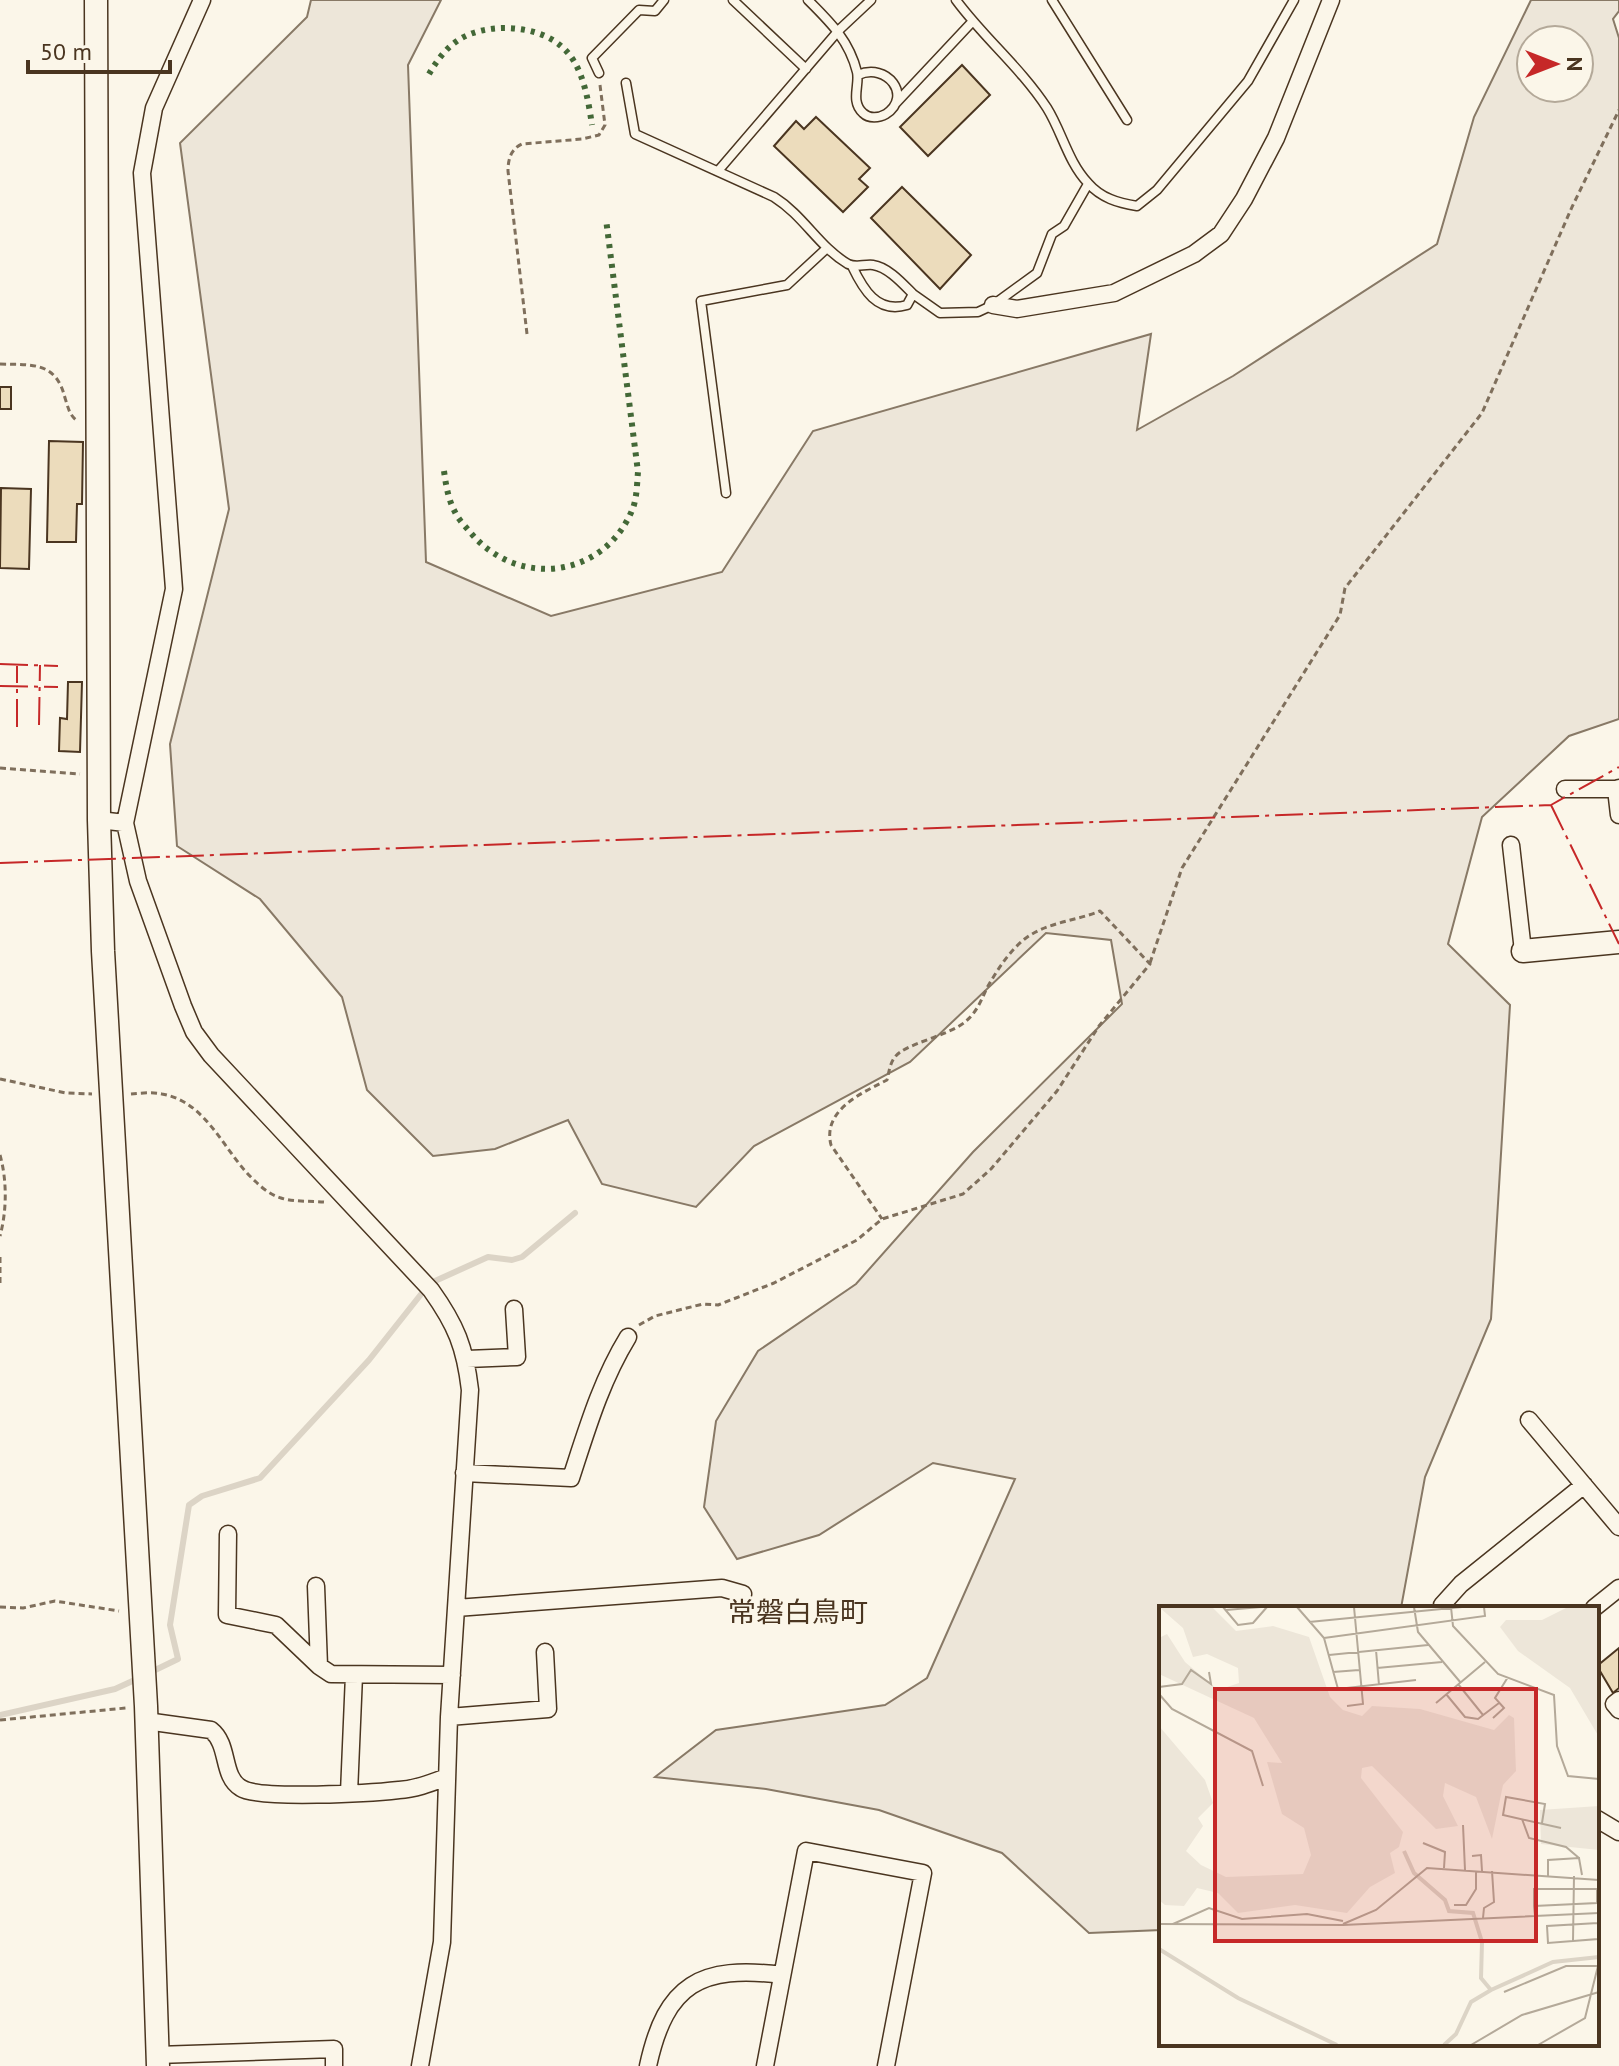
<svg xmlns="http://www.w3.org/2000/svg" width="1619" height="2066" viewBox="0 0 1619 2066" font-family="'PT Sans','Noto Sans JP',sans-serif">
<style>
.green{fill:#ede6d9;stroke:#887966;stroke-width:2;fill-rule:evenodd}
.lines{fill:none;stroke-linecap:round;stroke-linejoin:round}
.stream{stroke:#dcd4c6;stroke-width:6}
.building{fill:#ecdcbc;stroke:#4a3520;stroke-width:2}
.service-casing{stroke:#4a3520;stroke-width:11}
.minor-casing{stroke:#4a3520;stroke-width:19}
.tertiary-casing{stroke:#4a3520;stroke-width:25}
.path{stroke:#7f6f5c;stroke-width:3;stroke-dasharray:6 4;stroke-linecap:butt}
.service{stroke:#fbf6e9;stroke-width:8}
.minor{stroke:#fbf6e9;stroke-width:16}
.tertiary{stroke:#fbf6e9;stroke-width:22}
.hedge{stroke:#436837;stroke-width:6;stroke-dasharray:4 6;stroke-linecap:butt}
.power{stroke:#c62828;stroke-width:2;stroke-dasharray:28 6 4 6;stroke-linecap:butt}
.labels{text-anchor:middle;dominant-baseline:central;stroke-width:6;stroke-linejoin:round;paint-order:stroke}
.quarter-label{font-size:28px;fill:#4a3520;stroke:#fbf6e9}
.inset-river{fill:none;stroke:#dcd4c6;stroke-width:4}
.inset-road{fill:none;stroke:#b4a999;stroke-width:2}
.view{fill:#c62828;fill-opacity:0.15;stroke:#c62828;stroke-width:4}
.inset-edge{fill:none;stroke:#4a3520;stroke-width:4}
</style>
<rect width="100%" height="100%" fill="#fbf6e9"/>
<!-- green -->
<path class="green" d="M 311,0 L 441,0 L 408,65 L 426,562 L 551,616 L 722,572 L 813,431 L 1151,334 L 1137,430 L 1233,376 L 1437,244 L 1474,117 L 1531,0 L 1619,0 L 1619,11 L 1613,19 L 1619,38 L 1619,719 L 1569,736 L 1482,817 L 1448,944 L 1510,1005 L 1491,1319 L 1425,1477 L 1401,1608 L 1161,1608 L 1161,1930 L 1089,1933 L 1002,1853 L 879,1810 L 766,1789 L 655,1777 L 716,1730 L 885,1705 L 927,1678 L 1015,1479 L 933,1463 L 819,1535 L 737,1559 L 704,1507 L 716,1421 L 758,1351 L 856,1284 L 973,1152 L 1122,1004 L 1111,940 L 1046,933 L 910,1062 L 754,1146 L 696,1207 L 602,1184 L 568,1120 L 495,1149 L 433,1156 L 367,1090 L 342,997 L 260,899 L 177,846 L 170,744 L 229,509 L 180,143 L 307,17 ZM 1531,40 L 1579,40 L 1579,88 L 1531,88 Z"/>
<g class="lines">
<!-- stream -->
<path class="stream" d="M 149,1673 L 178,1659 L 170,1625 L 189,1505 L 202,1496 L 260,1478 L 369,1360 L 422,1293 L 435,1281 L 488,1257 L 512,1260 L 522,1257 L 575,1213
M 0,1715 L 115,1689 L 139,1678"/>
</g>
<!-- building -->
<path class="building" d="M 962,65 L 990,95 L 928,156 L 900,127 Z
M 816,117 L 870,168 L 859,179 L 868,187 L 843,212 L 774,146 L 796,121 L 804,129 Z
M 902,187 L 971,255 L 940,289 L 871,218 Z
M 0,387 L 11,387 L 11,409 L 0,409 Z
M 49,441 L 83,442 L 82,504 L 77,504 L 76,542 L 47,542 Z
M 1,488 L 31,489 L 29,569 L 0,568 Z
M 68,682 L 82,682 L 80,752 L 59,751 L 60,718 L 67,719 Z
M 1619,1648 L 1619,1688 L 1613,1693 L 1597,1666 Z"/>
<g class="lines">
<!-- service casing -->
<g class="service-casing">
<path id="service" d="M 733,0 L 806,69
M 808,0 C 830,22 849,40 857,72 C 860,85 850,101 863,113 C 869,119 879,118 886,114 C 913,96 887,62 858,75
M 956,0 C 984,38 1021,68 1047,108 C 1062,132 1068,162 1088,183 C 1101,198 1118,203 1137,206 L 1157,190 L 1248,81 L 1294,0
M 1052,0 L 1127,120
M 599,73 L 592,58 L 639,10 L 655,11 L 664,0
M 626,83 L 635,134 L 774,197 C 804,216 819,247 848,264 C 856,268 864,264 873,265 C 888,267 903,284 913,294 L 907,305 C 877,314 863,289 852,266
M 896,103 L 972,22
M 718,171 L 839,30 L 871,0
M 913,294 L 940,313 L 978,312 L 993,305 L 1037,273 L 1052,234 L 1064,226 L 1088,184
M 726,493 L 701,301 L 787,285 L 827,248"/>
</g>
<!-- minor casing -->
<g class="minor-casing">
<path id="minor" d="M 993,305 L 1017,309 L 1114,293 L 1194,254 L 1221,234 L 1244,199 L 1276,138 L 1331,0
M 1619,788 L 1616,789 L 1619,815
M 1565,789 L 1616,789
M 99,820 L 125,823 L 138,881 L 183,1006 L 194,1032 L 211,1055 L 431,1290 C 456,1325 465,1347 470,1390 L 449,1717 L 442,1942 L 420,2066
M 125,823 L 174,589 L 142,173 L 154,108 L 202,0
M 1511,845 L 1523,951
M 467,1359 L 517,1357 L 514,1309
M 1529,1420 L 1619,1527
M 464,1473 L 571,1478 C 587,1429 601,1381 628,1337
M 228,1534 L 227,1615 L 276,1625 L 319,1666 L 331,1674 L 452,1675
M 316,1586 L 319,1666
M 456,1608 L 722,1588 L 743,1594
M 1442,1608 L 1442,1605 L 1461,1584 L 1584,1485
M 1594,1608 L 1619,1588
M 1619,1700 L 1614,1704 L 1619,1710
M 449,1717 L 548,1709 L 545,1652
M 146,1721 L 211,1730 C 230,1745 221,1776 241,1788 C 259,1800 373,1793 399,1790 C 416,1789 431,1783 447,1777
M 349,1793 L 354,1675
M 1597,1819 L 1619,1832
M 157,2055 L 334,2049 L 334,2066
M 648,2066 C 666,1983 701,1965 782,1975
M 765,2066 L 806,1851 L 923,1873 L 886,2066"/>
</g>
<!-- tertiary casing -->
<g class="tertiary-casing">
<path id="tertiary" d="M 96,0 L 99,820 L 103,951 L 146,1706 L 158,2066
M 1523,951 L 1619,942"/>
</g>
<!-- path -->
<path class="path" d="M 527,334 L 508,171 C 508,159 511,149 522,144 L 582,139 L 599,135 L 605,125 L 600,85
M 0,364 C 32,365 56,361 65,398 C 68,407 69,414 76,420
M 0,768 L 80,774
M 1150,963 L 1182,868 L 1340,615 L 1345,588 L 1482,413 L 1572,207 L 1619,110
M 0,1079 L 66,1093 L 92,1094
M 131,1094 C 141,1093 153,1092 162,1094 C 208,1102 224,1153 255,1181 C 262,1188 271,1195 281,1198 C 294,1202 311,1201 324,1202
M 0,1155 C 7,1180 7,1210 0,1236
M 0,1257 L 0,1285
M 639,1325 L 655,1316 L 703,1304 L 718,1305 L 774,1283 L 857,1240 L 882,1219 L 963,1194 L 991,1169 L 1057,1091 L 1099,1026 L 1150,964 L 1100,911 C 1076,921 1048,922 1026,938 C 1010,950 998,969 988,986 C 981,1000 978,1011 965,1022 C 948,1036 904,1044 895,1057 C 890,1063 889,1072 887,1080 C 862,1093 822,1110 831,1145 L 882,1219
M 0,1607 L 23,1608 L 55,1601 L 119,1611
M 0,1720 L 126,1708"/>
<!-- service -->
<use href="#service" class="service"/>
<!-- minor -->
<use href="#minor" class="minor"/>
<!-- tertiary -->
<use href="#tertiary" class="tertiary"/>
<!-- hedge -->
<path class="hedge" d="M 429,74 C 436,62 445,49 457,41 C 484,22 536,24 561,46 C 583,64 588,99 592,125
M 444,471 C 446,485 448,499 455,512 C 458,519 465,526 470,532 C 517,589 605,579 633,508 C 637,497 637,483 638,472 L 606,219"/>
<!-- power -->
<path class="power" d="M 0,664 L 58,666
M 0,686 L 58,687
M 39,725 L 40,665
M 17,727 L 17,665
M 1551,805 L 1619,944
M 0,863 L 1551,805 L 1619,767"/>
</g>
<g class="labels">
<!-- quarter labels -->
<g class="quarter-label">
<text x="798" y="1611">常磐白鳥町</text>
</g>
</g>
<!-- overview -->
<g transform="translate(1159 1606)">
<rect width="440" height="440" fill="#fbf6e9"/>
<path d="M 0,1 L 53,1 L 77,25 L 114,20 L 150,31 L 171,91 L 184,104 L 203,110 L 213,100 L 261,103 L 335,124 L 350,109 L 355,112 L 357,165 L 344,179 L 333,233 L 317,191 L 286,177 L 284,190 L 299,220 L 277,223 L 213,160 L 203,162 L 202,172 L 244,226 L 240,241 L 231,247 L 236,267 L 211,281 L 188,307 L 136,299 L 79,307 L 59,287 L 38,282 L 25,300 L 6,299 L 0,294 L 0,120 L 46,174 L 54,197 L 39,212 L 44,220 L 27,245 L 42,259 L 67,271 L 144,268 L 152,249 L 145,222 L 123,208 L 108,156 L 123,157 L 95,112 L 0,68 L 0,32 L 8,28 L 26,56 L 59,84 L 80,77 L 79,62 L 48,48 L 34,51 L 24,22 ZM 409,1 L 440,1 L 440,131 L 411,82 L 359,45 L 341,21 L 347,14 L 383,14 ZM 440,200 L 440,244 L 382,238 L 381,204 Z" fill="#ede6d9"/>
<path class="inset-river" d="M 245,245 L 255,267 L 286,294 L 290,305 L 314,307 L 323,336 L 322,372 L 332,384M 0,343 L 79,392 L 178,439M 285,439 L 297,428 L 312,396 L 332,384 L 394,356 L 440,351"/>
<path class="inset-road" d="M 64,1 L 79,19 L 94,17 L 108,1M 138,1 L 165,32 L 179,83 L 257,74M 255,1 L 259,26 L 302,77M 292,1 L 294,20 L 339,68 L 395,89 L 398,140 L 409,170 L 440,173M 67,4 L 102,1M 150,16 L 303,1M 165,32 L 326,10 L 325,1M 217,44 L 220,79M 170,49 L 269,39M 218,62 L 283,56M 174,66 L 200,64M 299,78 L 324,109M 0,81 L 23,78 L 32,64 L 52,78 L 50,66M 0,88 L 13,103 L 93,145 L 104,180M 287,88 L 306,111 L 319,113 L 340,97M 277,97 L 326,56M 188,100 L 204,98 L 195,1M 334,112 L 345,102 L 336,92 L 349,71M 363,213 L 370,232 L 407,241 L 420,252M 383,217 L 386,198 L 347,191 L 344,209 L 402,222M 304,219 L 306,264M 264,237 L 286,246 L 285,262M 313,250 L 322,249 L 323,265M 389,271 L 389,254 L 420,252 L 423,269M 295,299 L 307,299 L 317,283 L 317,265M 375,300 L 438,297 L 438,283 L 375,283 L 375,300 L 376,310M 324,312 L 325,302 L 335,296 L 333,265M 439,317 L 388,320 L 389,337 L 439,333 L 439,307M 0,318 L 184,319 L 440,307M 14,318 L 50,302 L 83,313 L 148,308 L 184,315M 184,318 L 217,304 L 268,262 L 440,274M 414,335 L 415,270M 345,386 L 407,360 L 438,360M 312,439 L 363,409 L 440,386M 379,439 L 426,412 L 440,356"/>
<path class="view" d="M 56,83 L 377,83 L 377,335 L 56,335 Z"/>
<rect width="440" height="440" class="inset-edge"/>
</g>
<!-- north arrow -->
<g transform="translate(1555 64) rotate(90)"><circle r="38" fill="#fbf6e9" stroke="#b4a999" stroke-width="2"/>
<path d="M0-6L14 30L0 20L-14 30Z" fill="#c62828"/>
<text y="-12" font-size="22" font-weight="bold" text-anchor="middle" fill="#4a3520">N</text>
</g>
<!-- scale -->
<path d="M28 60v12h142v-12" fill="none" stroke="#4a3520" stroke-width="4"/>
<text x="40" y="60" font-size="24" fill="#4a3520" stroke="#fbf6e9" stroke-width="6" paint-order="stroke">50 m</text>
</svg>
